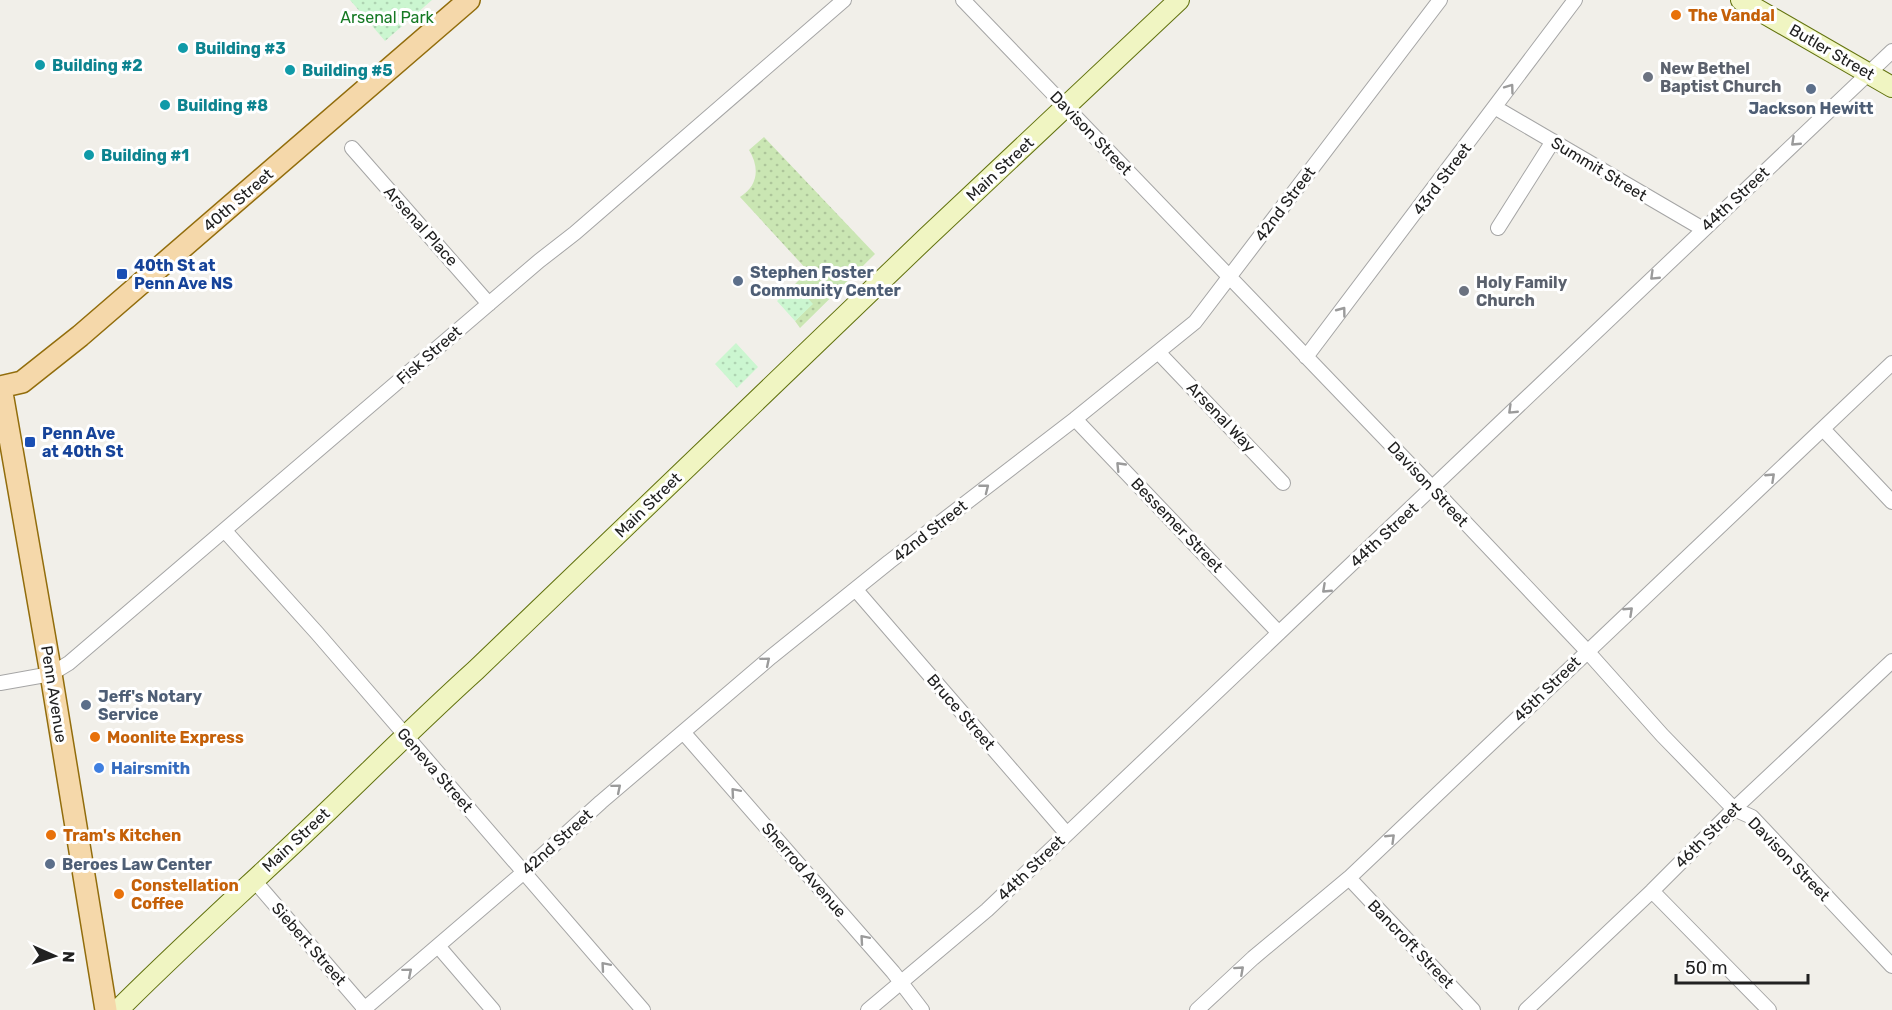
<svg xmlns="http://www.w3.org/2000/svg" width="1892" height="1010" viewBox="0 0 1892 1010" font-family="Rubik,sans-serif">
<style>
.grass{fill:url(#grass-dots)}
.park{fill:url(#park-dots)}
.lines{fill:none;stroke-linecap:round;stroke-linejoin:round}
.street-casing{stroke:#a5a5a5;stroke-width:16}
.secondary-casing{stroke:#62720e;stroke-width:22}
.primary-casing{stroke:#926d0c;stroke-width:24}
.street{stroke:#fff;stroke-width:14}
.secondary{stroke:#f0f5c2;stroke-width:20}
.primary{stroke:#f5d8aa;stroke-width:21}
.oneway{stroke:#9b9b9b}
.food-dot{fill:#e8710a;stroke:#fff;stroke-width:2}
.culture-dot{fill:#0f9aa8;stroke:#fff;stroke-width:2}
.worship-dot{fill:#6b7280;stroke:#fff;stroke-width:2}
.service-dot{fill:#5c6f8a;stroke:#fff;stroke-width:2}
.transit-dot{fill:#1a4fb4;stroke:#fff;stroke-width:2}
.shop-dot{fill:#3f7fe0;stroke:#fff;stroke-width:2}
.labels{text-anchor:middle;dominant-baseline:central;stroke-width:6;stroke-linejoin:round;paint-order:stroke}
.food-label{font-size:16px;font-weight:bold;fill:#c56008;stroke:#fff;text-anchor:start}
.park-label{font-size:16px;fill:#157923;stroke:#fff}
.culture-label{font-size:16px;font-weight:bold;fill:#0d838f;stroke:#fff;text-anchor:start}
.street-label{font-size:16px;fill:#212121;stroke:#fff}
.worship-label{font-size:16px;font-weight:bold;fill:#5b616d;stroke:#fff;text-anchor:start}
.service-label{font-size:16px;font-weight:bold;fill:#4e5e75;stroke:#fff;text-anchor:start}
.transit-label{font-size:16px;font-weight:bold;fill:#164399;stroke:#fff;text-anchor:start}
.shop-label{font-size:16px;font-weight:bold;fill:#366cbe;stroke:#fff;text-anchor:start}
</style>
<defs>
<pattern id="grass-dots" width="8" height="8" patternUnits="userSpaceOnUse" patternTransform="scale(1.5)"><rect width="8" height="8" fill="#cae6b3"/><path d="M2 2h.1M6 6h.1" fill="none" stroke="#adc59a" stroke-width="1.8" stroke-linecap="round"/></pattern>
<pattern id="park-dots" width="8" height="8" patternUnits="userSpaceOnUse" patternTransform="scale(1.5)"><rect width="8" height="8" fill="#cbf6d0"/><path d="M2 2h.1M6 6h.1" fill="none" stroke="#aed3b2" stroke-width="1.8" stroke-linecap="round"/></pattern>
</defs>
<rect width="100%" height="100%" fill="#f1efe9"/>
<!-- grass -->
<path class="grass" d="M 764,137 L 875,254 L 800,328 L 795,321 L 812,304 L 795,284 L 808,271 L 740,197 C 758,186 760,168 749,150 Z"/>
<!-- park -->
<path class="park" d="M 350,0 L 432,0 L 385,41 Z
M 795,284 L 813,304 L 795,321 L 777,301 Z
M 736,343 L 758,367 L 737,388 L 715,364 Z"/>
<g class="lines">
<!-- street casing -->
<g class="street-casing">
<path id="street" d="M 963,0 L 1423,478 L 1587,651 L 1662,735 L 1734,809 L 1752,817 L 1892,966
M 1496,108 L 1703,229
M 352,148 L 489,304
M 1498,228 L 1553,141
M 1158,352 L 1283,483
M 1306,357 L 1575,0
M 1075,419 L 1279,633
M 1823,429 L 1892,502
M 225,531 L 317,633 L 643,1010
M 856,590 L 1067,834
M 0,683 L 51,674 L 69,663 L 539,261 L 575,233 L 844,0
M 683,732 L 893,972 L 922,1010
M 1349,878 L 1473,1010
M 253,879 L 365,1009
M 1652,891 L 1769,1010
M 438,946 L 493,1010
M 363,1010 L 524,872 L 601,802 L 771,657 L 889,562 L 1075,419 L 1195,322 L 1440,0
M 868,1010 L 987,910 L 1892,51
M 1197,1010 L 1253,958 L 1349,878 L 1892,363
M 1526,1010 L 1652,891 L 1734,809 L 1892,661"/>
</g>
<!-- secondary casing -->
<g class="secondary-casing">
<path id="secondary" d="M 1741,0 L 1892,87
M 118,1010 C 187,941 260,876 330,809 C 379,762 426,715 476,670 L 926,238 L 1179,0"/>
</g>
<!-- primary casing -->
<g class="primary-casing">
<path id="primary" d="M 0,387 L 22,382 L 80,336 L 469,0
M 1,387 L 51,674 L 106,1010"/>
</g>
<!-- street -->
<use href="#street" class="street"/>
<!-- secondary -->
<use href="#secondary" class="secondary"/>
<!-- primary -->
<use href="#primary" class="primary"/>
</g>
<!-- one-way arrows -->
<defs><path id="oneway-chevron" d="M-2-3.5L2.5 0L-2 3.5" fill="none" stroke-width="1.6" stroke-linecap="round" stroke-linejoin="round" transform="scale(1.5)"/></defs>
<g class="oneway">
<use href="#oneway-chevron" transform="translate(1510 88) rotate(-54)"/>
<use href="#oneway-chevron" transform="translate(1795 142) rotate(137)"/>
<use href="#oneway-chevron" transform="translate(1654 276) rotate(136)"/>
<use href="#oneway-chevron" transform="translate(1342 311) rotate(-53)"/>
<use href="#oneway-chevron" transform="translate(1512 410) rotate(136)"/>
<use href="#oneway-chevron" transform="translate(1120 466) rotate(-134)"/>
<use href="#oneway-chevron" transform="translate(1771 477) rotate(-43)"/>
<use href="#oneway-chevron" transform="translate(985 488) rotate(-38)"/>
<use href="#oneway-chevron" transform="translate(1326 589) rotate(137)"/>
<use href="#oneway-chevron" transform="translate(1629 611) rotate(-43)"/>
<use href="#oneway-chevron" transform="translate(766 661) rotate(-40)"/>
<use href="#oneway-chevron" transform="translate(617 788) rotate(-40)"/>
<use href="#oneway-chevron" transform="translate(735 792) rotate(-131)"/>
<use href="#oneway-chevron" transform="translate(1391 838) rotate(-44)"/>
<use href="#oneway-chevron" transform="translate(864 939) rotate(-131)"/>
<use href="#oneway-chevron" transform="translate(605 966) rotate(-131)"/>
<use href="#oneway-chevron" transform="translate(1240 970) rotate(-42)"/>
<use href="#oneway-chevron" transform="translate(408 972) rotate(-40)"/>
</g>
<!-- markers -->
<g class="food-dot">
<circle cx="1676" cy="15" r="6"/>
<circle cx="95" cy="737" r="6"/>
<circle cx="51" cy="835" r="6"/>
<circle cx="119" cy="894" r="6"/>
</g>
<g class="culture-dot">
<circle cx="183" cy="48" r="6"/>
<circle cx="40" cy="65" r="6"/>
<circle cx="290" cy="70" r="6"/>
<circle cx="165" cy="105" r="6"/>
<circle cx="89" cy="155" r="6"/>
</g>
<g class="worship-dot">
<circle cx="1648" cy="77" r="6"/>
<circle cx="1464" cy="291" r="6"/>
</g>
<g class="service-dot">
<circle cx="1811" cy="89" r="6"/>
<circle cx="738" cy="281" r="6"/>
<circle cx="86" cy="705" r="6"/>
<circle cx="50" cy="864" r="6"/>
</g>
<g class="transit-dot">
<rect x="116" y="268" width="12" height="12" rx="3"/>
<rect x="24" y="436" width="12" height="12" rx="3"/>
</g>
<circle class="shop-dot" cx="99" cy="768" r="6"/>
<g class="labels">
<!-- food labels -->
<g class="food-label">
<text x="1688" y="15">The Vandal</text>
<text x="107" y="737">Moonlite Express</text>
<text x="63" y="835">Tram's Kitchen</text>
<text x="131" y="885">Constellation<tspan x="131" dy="18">Coffee</tspan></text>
</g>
<!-- park labels -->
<g class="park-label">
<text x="387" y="17">Arsenal Park</text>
</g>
<!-- culture labels -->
<g class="culture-label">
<text x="195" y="48">Building #3</text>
<text x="52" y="65">Building #2</text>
<text x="302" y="70">Building #5</text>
<text x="177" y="105">Building #8</text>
<text x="101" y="155">Building #1</text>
</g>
<!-- street labels -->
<g class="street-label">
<text transform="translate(1832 52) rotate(30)">Butler Street</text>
<text transform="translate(1091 133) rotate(46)">Davison Street</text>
<text transform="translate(1000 169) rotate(-43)">Main Street</text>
<text transform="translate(1599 169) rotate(31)">Summit Street</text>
<text transform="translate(1442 179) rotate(-53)">43rd Street</text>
<text transform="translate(1735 199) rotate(-43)">44th Street</text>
<text transform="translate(238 200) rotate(-41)">40th Street</text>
<text transform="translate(1285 204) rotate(-53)">42nd Street</text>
<text transform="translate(421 226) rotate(48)">Arsenal Place</text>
<text transform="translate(429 355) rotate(-41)">Fisk Street</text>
<text transform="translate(1221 417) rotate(46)">Arsenal Way</text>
<text transform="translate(1428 484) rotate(47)">Davison Street</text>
<text transform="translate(648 505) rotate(-44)">Main Street</text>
<text transform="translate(1177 525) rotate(46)">Bessemer Street</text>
<text transform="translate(930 531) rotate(-38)">42nd Street</text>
<text transform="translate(1384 535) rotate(-43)">44th Street</text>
<text transform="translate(1547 689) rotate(-44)">45th Street</text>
<text transform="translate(54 694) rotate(81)">Penn Avenue</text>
<text transform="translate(961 712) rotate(49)">Bruce Street</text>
<text transform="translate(435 770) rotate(49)">Geneva Street</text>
<text transform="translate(1708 835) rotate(-45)">46th Street</text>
<text transform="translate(296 840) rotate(-43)">Main Street</text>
<text transform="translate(557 842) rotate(-42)">42nd Street</text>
<text transform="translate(1789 859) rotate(46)">Davison Street</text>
<text transform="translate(1031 868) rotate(-44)">44th Street</text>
<text transform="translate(804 870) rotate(49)">Sherrod Avenue</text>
<text transform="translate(309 944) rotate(49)">Siebert Street</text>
<text transform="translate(1411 944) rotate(46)">Bancroft Street</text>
</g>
<!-- worship labels -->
<g class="worship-label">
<text x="1660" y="68">New Bethel<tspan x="1660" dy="18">Baptist Church</tspan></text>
<text x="1476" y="282">Holy Family<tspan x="1476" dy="18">Church</tspan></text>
</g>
<!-- service labels -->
<g class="service-label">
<text x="1811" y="108" text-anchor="middle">Jackson Hewitt</text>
<text x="750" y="272">Stephen Foster<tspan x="750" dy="18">Community Center</tspan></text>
<text x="98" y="696">Jeff's Notary<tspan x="98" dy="18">Service</tspan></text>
<text x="62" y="864">Beroes Law Center</text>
</g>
<!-- transit labels -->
<g class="transit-label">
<text x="134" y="265">40th St at<tspan x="134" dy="18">Penn Ave NS</tspan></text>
<text x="42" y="433">Penn Ave<tspan x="42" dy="18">at 40th St</tspan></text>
</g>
<!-- shop labels -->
<g class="shop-label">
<text x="111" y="768">Hairsmith</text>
</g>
</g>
<!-- north arrow -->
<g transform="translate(54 956) rotate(93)" stroke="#ffffff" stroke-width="4.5" paint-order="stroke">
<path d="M0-4.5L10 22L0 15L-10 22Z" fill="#212121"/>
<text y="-9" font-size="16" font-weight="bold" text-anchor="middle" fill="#212121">N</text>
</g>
<!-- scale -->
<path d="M1676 974v9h132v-9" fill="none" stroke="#212121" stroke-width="3"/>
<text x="1685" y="974" font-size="18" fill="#212121" stroke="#ffffff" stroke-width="4.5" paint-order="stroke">50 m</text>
</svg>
